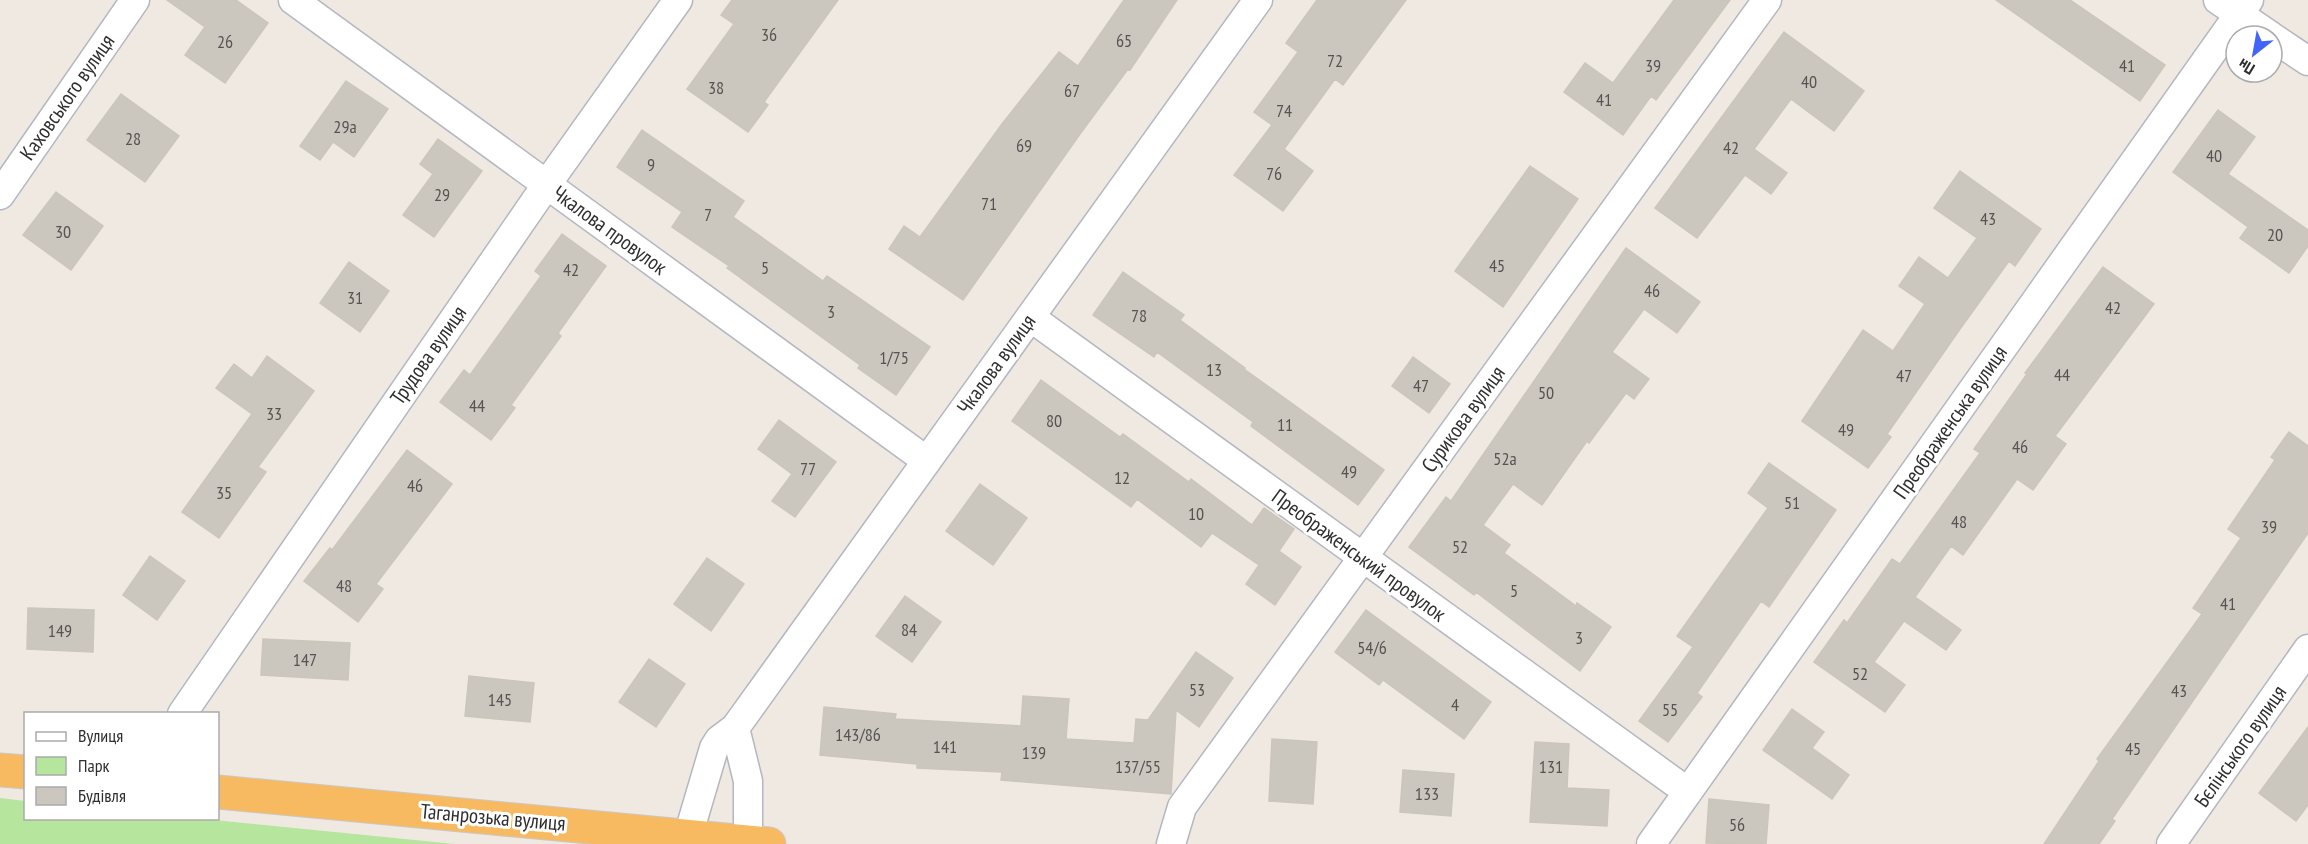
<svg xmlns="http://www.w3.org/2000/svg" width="2308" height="844" viewBox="0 0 2308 844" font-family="'PT Sans Narrow',sans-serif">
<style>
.green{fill:#b6e59e}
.building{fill:#cbc7bf;stroke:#cbc5ba;stroke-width:1.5}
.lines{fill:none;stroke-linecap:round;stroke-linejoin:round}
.minor-casing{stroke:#b4b7c1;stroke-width:31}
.trunk-casing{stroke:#c9c9c9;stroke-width:35}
.minor{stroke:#fff;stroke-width:28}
.trunk{stroke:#f8ba60;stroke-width:33}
.labels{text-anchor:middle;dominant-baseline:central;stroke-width:6;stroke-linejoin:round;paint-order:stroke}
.number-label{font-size:18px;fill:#555452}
.street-label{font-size:21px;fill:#2e2e2e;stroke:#fff}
</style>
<rect width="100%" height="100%" fill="#efe9e1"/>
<!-- green -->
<path class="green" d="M 0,798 L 25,801 L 26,818 L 204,819 L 455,844 L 0,844 Z"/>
<!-- building -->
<path class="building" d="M 167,0 L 236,0 L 268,23 L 225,83 L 185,55 L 205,27 Z
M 732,0 L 838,0 L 764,102 L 768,105 L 748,132 L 687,89 L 734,24 L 721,15 Z
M 1124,0 L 1177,0 L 1130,70 L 1128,69 L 1080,134 L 963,300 L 889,249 L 904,226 L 920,237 L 1002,124 L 1059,52 L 1078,66 Z
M 1317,0 L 1406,0 L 1343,85 L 1335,79 L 1284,149 L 1313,171 L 1283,211 L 1234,175 L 1272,125 L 1254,112 L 1298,52 L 1286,43 Z
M 1674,0 L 1730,0 L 1656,100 L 1651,96 L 1623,135 L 1564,92 L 1585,63 L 1613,83 Z
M 1996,0 L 2070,0 L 2165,65 L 2140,101 Z
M 1784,32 L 1864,91 L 1834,131 L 1791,99 L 1754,149 L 1787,173 L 1771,194 L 1745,175 L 1697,238 L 1655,208 Z
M 346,81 L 388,109 L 354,157 L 333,142 L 320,160 L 300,146 Z
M 121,94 L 179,136 L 145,182 L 87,140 Z
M 2218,110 L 2255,137 L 2228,174 L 2308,230 L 2308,246 L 2289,273 L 2240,238 L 2248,227 L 2173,172 Z
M 642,130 L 744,201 L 733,217 L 823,281 L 827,276 L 930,347 L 896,395 L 858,368 L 860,365 L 727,268 L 729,266 L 672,227 L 682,212 L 617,167 Z
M 438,139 L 482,171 L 434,237 L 403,215 L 433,174 L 420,164 Z
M 1530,166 L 1578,199 L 1503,307 L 1455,271 Z
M 1960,171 L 2041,229 L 2015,266 L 2009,261 L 1960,329 L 1887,434 L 1891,437 L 1868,468 L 1802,421 L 1863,330 L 1893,351 L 1925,304 L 1899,286 L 1919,257 L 1948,278 L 1977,238 L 1934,208 Z
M 56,192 L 103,226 L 71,270 L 23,235 Z
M 562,234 L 606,266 L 558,333 L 561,336 L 511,405 L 515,408 L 491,440 L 440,402 L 464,370 L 470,375 L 541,276 L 535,271 Z
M 1626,248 L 1700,302 L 1677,333 L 1644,309 L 1612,352 L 1649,379 L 1634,399 L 1626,393 L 1589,443 L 1587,441 L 1542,505 L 1513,484 L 1483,525 L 1510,545 L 1504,553 L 1576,606 L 1577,603 L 1611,627 L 1580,671 L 1476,592 L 1474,595 L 1409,547 L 1446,497 L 1451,501 Z
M 349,262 L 389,291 L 360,332 L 320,303 Z
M 2103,267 L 2154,304 L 2055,436 L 2066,444 L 2033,490 L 2017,479 L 1963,555 L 1951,546 L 1915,597 L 1961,630 L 1946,650 L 1904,621 L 1874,662 L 1905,685 L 1885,712 L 1814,662 L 1844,620 L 1847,623 L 1892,559 L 1900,564 L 1980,453 L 1974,449 L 2027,374 L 2025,373 Z
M 1123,272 L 1184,315 L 1180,320 L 1245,368 L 1244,369 L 1384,470 L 1358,505 L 1251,426 L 1253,422 L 1157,352 L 1154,357 L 1093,315 Z
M 267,356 L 314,391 L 258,467 L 266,472 L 219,538 L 182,512 L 252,414 L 216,388 L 234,364 L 252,378 Z
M 1413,357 L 1450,384 L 1429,413 L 1392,386 Z
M 1041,380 L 1120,437 L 1123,434 L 1189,482 L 1191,479 L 1252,525 L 1264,508 L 1294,529 L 1279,551 L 1301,567 L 1275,605 L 1246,584 L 1259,565 L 1212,533 L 1201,547 L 1137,499 L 1131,507 L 1012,421 Z
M 779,420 L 836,462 L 795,517 L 772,501 L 792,474 L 758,449 Z
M 2289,432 L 2308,446 L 2308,533 L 2112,819 L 2115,821 L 2099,844 L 2044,844 L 2099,761 L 2097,759 L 2202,614 L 2193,608 L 2241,538 L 2228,529 L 2275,460 L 2271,457 Z
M 407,450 L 452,484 L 376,584 L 383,589 L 358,622 L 304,581 L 330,548 L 332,550 Z
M 1769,463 L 1836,510 L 1769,607 L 1761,601 L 1697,693 L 1702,697 L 1668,742 L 1639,721 L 1693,647 L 1677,636 L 1768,508 L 1748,493 Z
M 980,484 L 1027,518 L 993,565 L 946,531 Z
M 150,556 L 185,581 L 157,620 L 123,595 Z
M 707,558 L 744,584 L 711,631 L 674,604 Z
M 905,596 L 941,622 L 912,662 L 876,636 Z
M 28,608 L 94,610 L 93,652 L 27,649 Z
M 1366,610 L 1491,702 L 1464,739 L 1383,680 L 1379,685 L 1335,652 Z
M 263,639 L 350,643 L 348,680 L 261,675 Z
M 1196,652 L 1233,678 L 1199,727 L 1176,710 L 1171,794 L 1001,780 L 1002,772 L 917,768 L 917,764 L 820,755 L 824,707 L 896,714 L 895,719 L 1021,726 L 1023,696 L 1069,699 L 1066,739 L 1134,743 L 1136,719 L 1148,720 Z
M 649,659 L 685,684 L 656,727 L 619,702 Z
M 469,676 L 534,683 L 530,722 L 465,716 Z
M 1792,709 L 1824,732 L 1812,748 L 1849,775 L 1832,799 L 1763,750 Z
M 2308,727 L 2308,805 L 2296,821 L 2259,793 Z
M 1272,739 L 1317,742 L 1313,804 L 1269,801 Z
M 1535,742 L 1569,744 L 1567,788 L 1609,790 L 1607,826 L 1530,822 Z
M 1403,770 L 1454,774 L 1451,816 L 1400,812 Z
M 1709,799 L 1769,805 L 1766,844 L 1706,843 Z"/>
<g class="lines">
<!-- minor casing -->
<g class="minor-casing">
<path id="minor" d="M 293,0 L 927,461
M 2218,0 L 2271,36
M 2272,37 L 2308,61
M 0,195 L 135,0
M 1030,317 L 1688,792
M 182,714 L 547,184 L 678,0
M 735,728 L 748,781 L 748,842
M 688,836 L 714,748 L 719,740 L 735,728 L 1258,0
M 1171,844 L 1182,807 L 1767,0
M 1651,844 L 2249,0
M 2171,844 L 2308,649"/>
</g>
<!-- trunk casing -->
<g class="trunk-casing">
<path id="trunk" d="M 0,770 L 26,772
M 218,792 L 769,844"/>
</g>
<!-- minor -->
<use href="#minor" class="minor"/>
<!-- trunk -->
<use href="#trunk" class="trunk"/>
</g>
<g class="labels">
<!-- number labels -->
<g class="number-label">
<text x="769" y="34">36</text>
<text x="1124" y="40">65</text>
<text x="225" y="41">26</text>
<text x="1335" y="60">72</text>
<text x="1653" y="65">39</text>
<text x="2127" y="65">41</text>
<text x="1809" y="81">40</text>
<text x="716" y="87">38</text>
<text x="1072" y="90">67</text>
<text x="1604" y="99">41</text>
<text x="1284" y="110">74</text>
<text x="345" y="126">29а</text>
<text x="133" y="138">28</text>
<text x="1024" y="145">69</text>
<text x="1731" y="147">42</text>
<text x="2214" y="155">40</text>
<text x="651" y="164">9</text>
<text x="1274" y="173">76</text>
<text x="442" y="194">29</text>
<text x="989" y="203">71</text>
<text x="708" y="214">7</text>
<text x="1988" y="218">43</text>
<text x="63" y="231">30</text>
<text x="2275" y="234">20</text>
<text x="1497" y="265">45</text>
<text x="765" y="267">5</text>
<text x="571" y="269">42</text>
<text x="1652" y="290">46</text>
<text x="355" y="297">31</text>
<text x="2113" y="307">42</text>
<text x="831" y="311">3</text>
<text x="1139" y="315">78</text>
<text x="894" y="357">1/75</text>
<text x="1214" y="369">13</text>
<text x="2062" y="374">44</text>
<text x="1904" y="375">47</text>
<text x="1421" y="385">47</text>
<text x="1546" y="392">50</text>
<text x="477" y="405">44</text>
<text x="274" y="413">33</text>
<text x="1054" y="420">80</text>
<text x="1285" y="424">11</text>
<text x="1846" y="429">49</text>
<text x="2020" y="446">46</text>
<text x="1505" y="458">52а</text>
<text x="808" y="468">77</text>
<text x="1349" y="471">49</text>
<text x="1122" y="477">12</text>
<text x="415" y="485">46</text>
<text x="224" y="492">35</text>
<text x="1792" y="502">51</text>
<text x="1196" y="513">10</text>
<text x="1959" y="521">48</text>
<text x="2269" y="526">39</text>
<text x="1460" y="546">52</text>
<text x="344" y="585">48</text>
<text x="1514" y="590">5</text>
<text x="2228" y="603">41</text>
<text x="909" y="629">84</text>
<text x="60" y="630">149</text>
<text x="1579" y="637">3</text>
<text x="1372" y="647">54/6</text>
<text x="305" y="659">147</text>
<text x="1860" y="673">52</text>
<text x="1197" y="689">53</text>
<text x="2179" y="690">43</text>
<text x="500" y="699">145</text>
<text x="1455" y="704">4</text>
<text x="1670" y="709">55</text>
<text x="858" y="734">143/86</text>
<text x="945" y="746">141</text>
<text x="2133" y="748">45</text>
<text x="1034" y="752">139</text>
<text x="1138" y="766">137/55</text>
<text x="1551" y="766">131</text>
<text x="1427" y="793">133</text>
<text x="1737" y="824">56</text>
</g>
<!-- street labels -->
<g class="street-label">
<text transform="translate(67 97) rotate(-55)">Каховського вулиця</text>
<text transform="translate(610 230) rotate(36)">Чкалова провулок</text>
<text transform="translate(428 355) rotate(-55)">Трудова вулиця</text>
<text transform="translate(996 364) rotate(-54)">Чкалова вулиця</text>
<text transform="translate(1463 419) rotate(-54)">Сурикова вулиця</text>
<text transform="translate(1950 422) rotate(-55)">Преображенська вулиця</text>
<text transform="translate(1359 555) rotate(36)">Преображенський провулок</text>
<text transform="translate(2240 746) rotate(-55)">Бєлінського вулиця</text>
<text transform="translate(493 817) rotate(5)">Таганрозька вулиця</text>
</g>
</g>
<!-- legend -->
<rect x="24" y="712" width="195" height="108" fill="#ffffff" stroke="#ababab" stroke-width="1.5"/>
<rect x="36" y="732" width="30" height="9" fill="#ffffff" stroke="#ababab" stroke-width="1.5"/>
<text x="78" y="742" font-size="18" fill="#2e2e2e">Вулиця</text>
<rect x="36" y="757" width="30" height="18" fill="#b6e59e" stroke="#ababab" stroke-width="1.5"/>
<text x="78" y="772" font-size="18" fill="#2e2e2e">Парк</text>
<rect x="36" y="787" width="30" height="18" fill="#cbc7bf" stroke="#ababab" stroke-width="1.5"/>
<text x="78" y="802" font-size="18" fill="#2e2e2e">Будівля</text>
<!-- north arrow -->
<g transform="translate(2254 54) rotate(211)"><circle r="28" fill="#ffffff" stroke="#ababab" stroke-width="1.5"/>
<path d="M0-4.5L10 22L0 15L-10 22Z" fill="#4264fb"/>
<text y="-9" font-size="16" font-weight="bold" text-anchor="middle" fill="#2e2e2e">Пн</text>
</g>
</svg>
